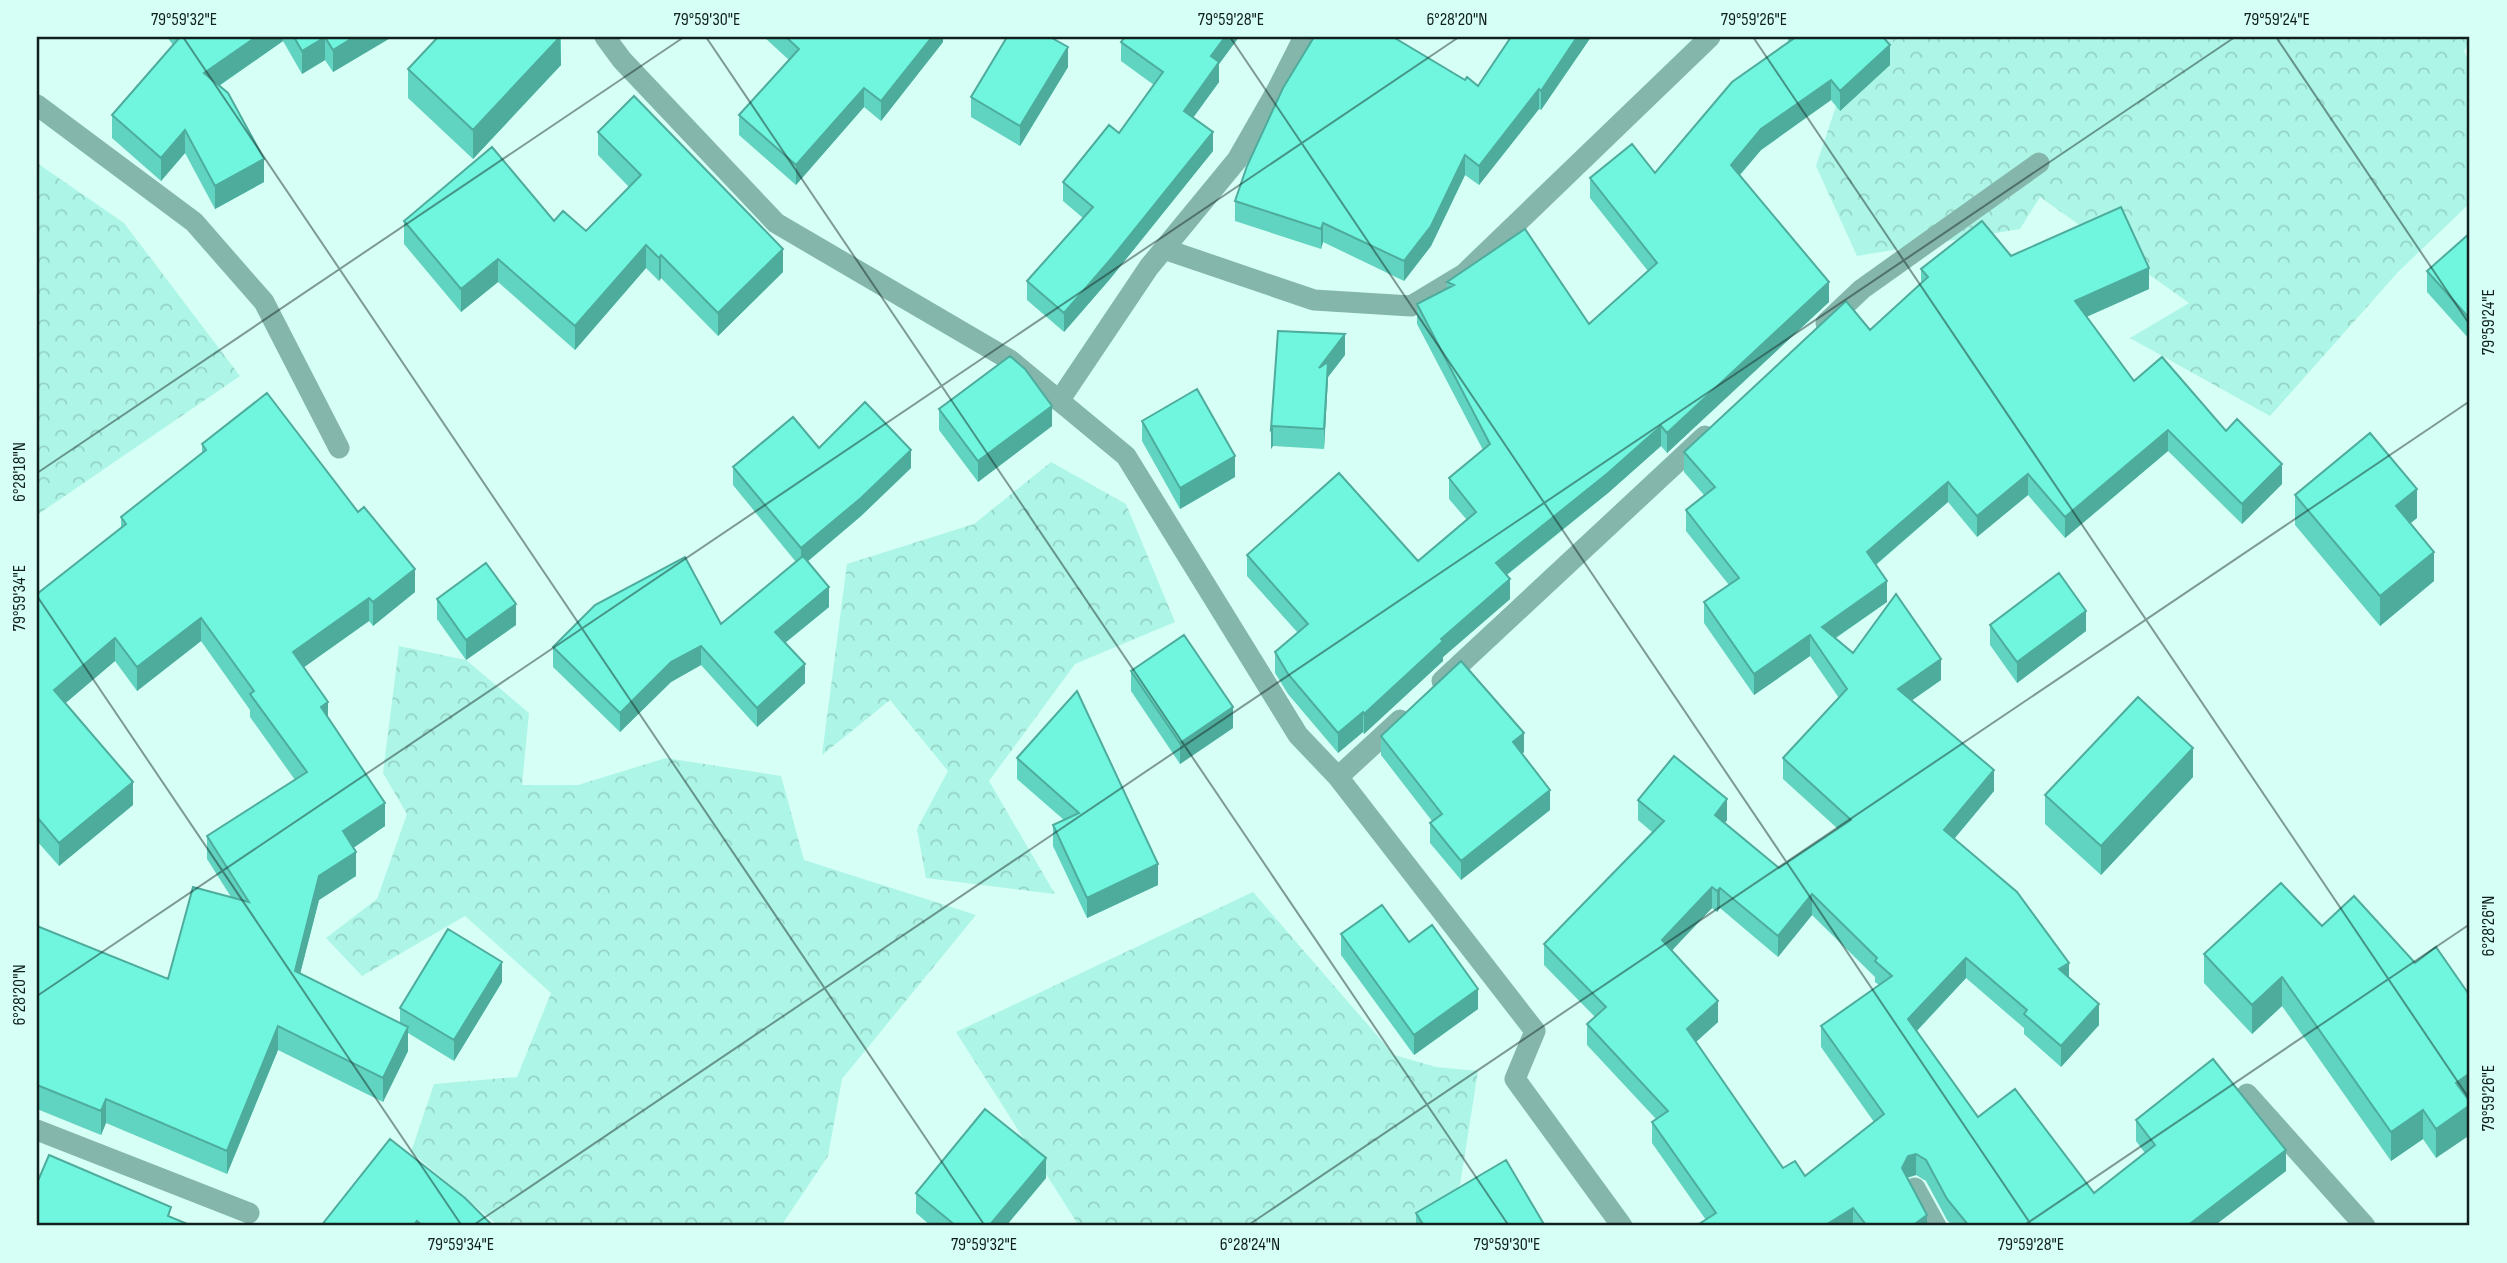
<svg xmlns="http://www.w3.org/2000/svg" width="2507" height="1263" viewBox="0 0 2507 1263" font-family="'Sofia Sans Condensed',sans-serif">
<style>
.forest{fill:url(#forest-crowns)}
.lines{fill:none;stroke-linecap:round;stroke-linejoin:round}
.street{stroke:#84b6ab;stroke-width:21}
.wall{fill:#60d4c0;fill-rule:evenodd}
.shaded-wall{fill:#4eac9c}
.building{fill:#70f6df;stroke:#4eac9c;stroke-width:2;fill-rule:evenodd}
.ticks{fill:none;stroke:#11201d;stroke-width:2;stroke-opacity:0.45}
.neatline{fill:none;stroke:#11201d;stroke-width:2.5}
.ticks-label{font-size:18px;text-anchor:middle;fill:#11201d}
</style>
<defs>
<pattern id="forest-crowns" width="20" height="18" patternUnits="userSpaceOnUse" patternTransform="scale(1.75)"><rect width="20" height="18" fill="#adf6e7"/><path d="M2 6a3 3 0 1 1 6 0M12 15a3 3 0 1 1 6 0" fill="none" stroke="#94d3c6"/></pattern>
</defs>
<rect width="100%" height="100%" fill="#d6fff6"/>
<!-- forest -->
<path class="forest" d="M 1859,37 L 2470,37 L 2470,41 L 2464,51 L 2470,64 L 2470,203 L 2398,272 L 2270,416 L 2130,338 L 2189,303 L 2040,197 L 2020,229 L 1857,256 L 1816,166 Z
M 37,163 L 124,223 L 240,376 L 37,515 Z
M 1051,462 L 1126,504 L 1175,622 L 1075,664 L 989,781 L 1055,894 L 926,878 L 917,829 L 948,771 L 890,700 L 822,755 L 847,564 L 974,524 Z
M 399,646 L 466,660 L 529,713 L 522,785 L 578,785 L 666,758 L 781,776 L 804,860 L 976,915 L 842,1079 L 828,1156 L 781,1226 L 499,1226 L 411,1152 L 434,1084 L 517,1077 L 551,993 L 465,916 L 362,976 L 326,938 L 377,899 L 407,814 L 383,773 Z
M 1253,892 L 1394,1055 L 1436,1067 L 1478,1071 L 1460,1185 L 1413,1226 L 1079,1226 L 956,1032 Z"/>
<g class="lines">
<!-- street -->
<path class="street" d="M 605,37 L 622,60 L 776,223 L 1010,360 L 1126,456 L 1298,735 L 1338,777 L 1535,1031 L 1515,1079 L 1622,1226
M 37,105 L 194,222 L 264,302 L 339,448
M 1164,249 L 1314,300 L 1411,306 L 1464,274 L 1710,37
M 1826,323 L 1862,289 L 2039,163
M 1059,401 L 1149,267 L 1237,160 L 1276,92 L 1304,37
M 1442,681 L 1705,436
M 1338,777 L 1400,720
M 2247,1094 L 2365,1226
M 37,1130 L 249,1213
M 1915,1188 L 1936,1226"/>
</g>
<!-- wall -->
<path class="wall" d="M 167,37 L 392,37 L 333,72 L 325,60 L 302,74 L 283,41 L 219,86 L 264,182 L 215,209 L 185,153 L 161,181 L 112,138 L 112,115 L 173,45 Z
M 561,37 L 561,65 L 473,159 L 408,98 L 408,69 Z
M 764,37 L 943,37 L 943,42 L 881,121 L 864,107 L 796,185 L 739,135 L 739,115 L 789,60 Z
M 1125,37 L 1239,37 L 1219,64 L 1219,82 L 1193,118 L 1213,151 L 1110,279 L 1064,332 L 1027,300 L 1027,281 L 1083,218 L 1063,201 L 1063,182 L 1119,133 L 1154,85 L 1121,61 L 1121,42 Z
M 1511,37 L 1591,37 L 1541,110 L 1539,109 L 1479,185 L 1465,175 L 1431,246 L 1404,281 L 1323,242 L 1321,249 L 1235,221 L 1235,201 L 1478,86 Z
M 1788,37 L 1883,37 L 1890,65 L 1840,111 L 1831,100 L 1761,150 L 1740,175 L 1829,302 L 1667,453 L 1661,446 L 1608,493 L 1507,575 L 1510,599 L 1443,657 L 1443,661 L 1364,734 L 1363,732 L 1338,753 L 1288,694 L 1275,673 L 1275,652 L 1298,633 L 1247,576 L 1247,555 L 1418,561 L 1467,520 L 1449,499 L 1449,478 L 1483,450 L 1417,324 L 1417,304 L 1447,288 L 1447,282 L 1589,324 L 1648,271 L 1590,198 L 1590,178 L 1655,173 L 1788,42 Z
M 1068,67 L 1020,146 L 971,117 L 971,97 Z
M 598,132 L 783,272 L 718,336 L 661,278 L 659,281 L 646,268 L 575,350 L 498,282 L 461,312 L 404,244 L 404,221 L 554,221 L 586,231 L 629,187 L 598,155 Z
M 2470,233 L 2470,340 L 2427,292 L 2427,271 Z
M 2011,256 L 2149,289 L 2086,317 L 2134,381 L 2226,431 L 2282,484 L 2242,524 L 2168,451 L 2065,538 L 2028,495 L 1977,537 L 1948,502 L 1876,565 L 1887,602 L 1836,638 L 1853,653 L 1941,680 L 1911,701 L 1994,791 L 1954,839 L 2069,978 L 2099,1025 L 2061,1067 L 2024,1034 L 2024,1028 L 1966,978 L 1917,1031 L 1978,1117 L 2094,1193 L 2145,1153 L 2136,1141 L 2136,1120 L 2286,1171 L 2214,1226 L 1953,1226 L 1947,1220 L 1926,1181 L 1916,1175 L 1908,1178 L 1927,1226 L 1696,1226 L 1706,1220 L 1652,1143 L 1652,1122 L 1656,1119 L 1587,1045 L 1587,1024 L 1595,1017 L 1544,965 L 1544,944 L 1652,832 L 1638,820 L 1638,800 L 1727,820 L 1725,823 L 1779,868 L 1838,829 L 1783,779 L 1783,758 L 1839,698 L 1810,656 L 1754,695 L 1704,623 L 1704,602 L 1729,585 L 1686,531 L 1686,510 L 1704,495 L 1684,472 L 1684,452 L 1870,330 L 1921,283 L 1921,269 ZM 1712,908 L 1717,912 L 1720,908 L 1778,957 L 1812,915 L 1875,977 L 1875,982 L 1879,985 L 1821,1026 L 1821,1047 L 1874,1122 L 1805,1176 L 1783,1168 L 1696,1042 L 1718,1022 L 1671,951 Z
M 1345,355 L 1328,377 L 1324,449 L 1273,446 L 1271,449 L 1271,429 Z
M 939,409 L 1052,426 L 978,482 L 939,430 Z
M 1142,421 L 1235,477 L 1180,509 L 1142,441 Z
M 202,444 L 415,592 L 373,626 L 369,621 L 304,667 L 328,718 L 385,826 L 353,848 L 356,876 L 319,900 L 300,973 L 400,1023 L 400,1008 L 502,982 L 454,1061 L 408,1033 L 408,1051 L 383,1102 L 278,1050 L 227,1174 L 106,1123 L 101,1135 L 37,1109 L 37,926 L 168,979 L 231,897 L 207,859 L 207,836 L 295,780 L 250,717 L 250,710 L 201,641 L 137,691 L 115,661 L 65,703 L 133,805 L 59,866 L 37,841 L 37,594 L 121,529 L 121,517 L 202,454 Z
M 819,448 L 911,468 L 861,516 L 808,561 L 829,607 L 785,643 L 805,683 L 757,727 L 701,665 L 671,682 L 620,732 L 553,667 L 553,647 L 721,624 L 796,562 L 733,485 L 733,467 Z
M 2295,495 L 2417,518 L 2410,523 L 2434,581 L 2380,626 L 2295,525 Z
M 437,599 L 516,625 L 466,660 L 437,619 Z
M 1990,625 L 2086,631 L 2017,683 L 1990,645 Z
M 1131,671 L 1233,728 L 1180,764 L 1131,691 Z
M 1077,691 L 1158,885 L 1087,918 L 1053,846 L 1053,825 L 1064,820 L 1017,779 L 1017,758 Z
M 1381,736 L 1524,752 L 1522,754 L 1550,810 L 1461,880 L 1430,843 L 1430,823 L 1432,821 L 1381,755 Z
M 2193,777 L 2101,875 L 2045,824 L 2045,795 Z
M 2322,926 L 2415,963 L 2470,996 L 2436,1158 L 2423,1139 L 2391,1161 L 2282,1006 L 2252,1034 L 2204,983 L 2204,954 Z
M 1341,934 L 1409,942 L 1478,1009 L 1414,1055 L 1341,955 Z
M 1046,1178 L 1006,1226 L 931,1226 L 916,1213 L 916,1193 Z
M 1416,1213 L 1545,1226 L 1416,1226 Z"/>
<!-- shaded-wall -->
<path class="shaded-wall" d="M 256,37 L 283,37 L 283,41 L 204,96 L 204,73 Z
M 325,37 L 325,60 L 302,74 L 302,51 Z
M 354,37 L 392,37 L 333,72 L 333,50 Z
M 560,37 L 561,65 L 473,159 L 473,130 Z
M 932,37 L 943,37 L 943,42 L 881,121 L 881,101 Z
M 1225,37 L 1239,37 L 1219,64 L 1219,82 L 1184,130 L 1184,111 L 1211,56 Z
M 1577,37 L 1591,37 L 1541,110 L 1541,91 Z
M 1890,45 L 1890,65 L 1840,111 L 1840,91 Z
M 1068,47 L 1068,67 L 1020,146 L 1020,126 Z
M 1831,80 L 1831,100 L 1761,150 L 1731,185 L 1731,165 L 1761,129 Z
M 864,88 L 864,107 L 796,185 L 796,165 Z
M 1539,89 L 1539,109 L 1479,185 L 1479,166 Z
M 185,130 L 185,153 L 161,181 L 161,158 Z
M 1213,132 L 1213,151 L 1110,279 L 1064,332 L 1064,313 Z
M 1465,155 L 1465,175 L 1431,246 L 1404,281 L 1404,261 Z
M 264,159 L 264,182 L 215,209 L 215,186 Z
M 1323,223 L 1323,242 L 1321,249 L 1321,229 Z
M 646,245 L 646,268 L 575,350 L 575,326 Z
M 783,249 L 783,272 L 718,336 L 718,313 Z
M 661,255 L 661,278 L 659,281 L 659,258 Z
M 498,259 L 498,282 L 461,312 L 461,289 Z
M 2149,268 L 2149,289 L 2075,322 L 2075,301 Z
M 1829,282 L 1829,302 L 1667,453 L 1667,433 Z
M 1345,334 L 1345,355 L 1328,377 L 1324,449 L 1324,429 L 1319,368 Z
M 1052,406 L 1052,426 L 978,482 L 978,461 Z
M 1273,426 L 1273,446 L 1271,449 L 1271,429 Z
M 1661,426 L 1661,446 L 1608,493 L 1496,583 L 1496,563 Z
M 2168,430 L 2168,451 L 2065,538 L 2065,517 Z
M 911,450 L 911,468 L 861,516 L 801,567 L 801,548 Z
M 1235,456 L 1235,477 L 1180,509 L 1180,488 Z
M 2282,464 L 2282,484 L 2242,524 L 2242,504 Z
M 2028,474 L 2028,495 L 1977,537 L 1977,516 Z
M 1948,482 L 1948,502 L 1867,572 L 1867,552 Z
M 2417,489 L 2417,518 L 2396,535 L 2396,506 Z
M 2434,552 L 2434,581 L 2380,626 L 2380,596 Z
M 415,569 L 415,592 L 373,626 L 373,602 Z
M 1510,579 L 1510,599 L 1443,657 L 1443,661 L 1364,734 L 1364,714 L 1441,639 Z
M 1887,581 L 1887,602 L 1822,647 L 1822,627 Z
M 829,587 L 829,607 L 775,651 L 775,632 Z
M 369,598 L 369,621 L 293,675 L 293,652 Z
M 516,604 L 516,625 L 466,660 L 466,640 Z
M 2086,611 L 2086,631 L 2017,683 L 2017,662 Z
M 201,618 L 201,641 L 137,691 L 137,667 Z
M 1810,635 L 1810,656 L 1754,695 L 1754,674 Z
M 115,638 L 115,661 L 54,713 L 54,690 Z
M 701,646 L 701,665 L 671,682 L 620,732 L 620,713 L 671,662 Z
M 1941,659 L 1941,680 L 1898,710 L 1898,689 Z
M 805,664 L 805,683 L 757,727 L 757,708 Z
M 328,702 L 328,725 L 321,707 Z
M 1233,707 L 1233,728 L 1180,764 L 1180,743 Z
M 1363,712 L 1363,732 L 1338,753 L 1338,733 Z
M 1524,733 L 1524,752 L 1513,762 L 1513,742 Z
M 2193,748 L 2193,777 L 2101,875 L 2101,846 Z
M 1994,770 L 1994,791 L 1944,851 L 1944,830 Z
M 133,782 L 133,805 L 59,866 L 59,843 Z
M 1550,790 L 1550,810 L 1461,880 L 1461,861 Z
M 1727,799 L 1727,820 L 1715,836 L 1715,815 Z
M 385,803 L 385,826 L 343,855 L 343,831 Z
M 356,852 L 356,876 L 319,900 L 295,994 L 295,971 L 319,876 Z
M 1158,864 L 1158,885 L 1087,918 L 1087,898 Z
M 1712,887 L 1712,908 L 1662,961 L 1662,940 Z
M 1720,888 L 1720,908 L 1717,912 L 1717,891 Z
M 1812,894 L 1812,915 L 1778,957 L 1778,936 Z
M 1966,958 L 1966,978 L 1908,1040 L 1908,1019 Z
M 502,962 L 502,982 L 454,1061 L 454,1040 Z
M 2069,963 L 2069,983 L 2059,969 Z
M 2282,977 L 2282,1006 L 2252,1034 L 2252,1005 Z
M 1478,989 L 1478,1009 L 1414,1055 L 1414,1035 Z
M 1718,1001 L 1718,1022 L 1687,1050 L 1687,1029 Z
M 2099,1004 L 2099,1025 L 2061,1067 L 2061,1046 Z
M 278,1026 L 278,1050 L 227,1174 L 227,1151 Z
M 408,1027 L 408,1051 L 383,1102 L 383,1078 Z
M 2470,1073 L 2470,1102 L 2456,1083 Z
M 106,1099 L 106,1123 L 101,1135 L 101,1111 Z
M 2470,1105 L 2470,1135 L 2436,1158 L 2436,1129 Z
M 2423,1110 L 2423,1139 L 2391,1161 L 2391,1132 Z
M 2286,1150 L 2286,1171 L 2214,1226 L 2187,1226 Z
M 1916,1154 L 1916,1175 L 1908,1177 L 1902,1188 L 1902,1168 L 1908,1156 Z
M 1046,1158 L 1046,1178 L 1006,1226 L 989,1226 Z
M 1853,1208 L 1853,1226 L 1824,1226 Z
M 1927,1215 L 1927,1226 L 1912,1226 Z"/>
<!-- building -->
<path class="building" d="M 180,37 L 256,37 L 204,73 L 228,93 L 264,159 L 215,186 L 185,130 L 161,158 L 112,115 Z
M 294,37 L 354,37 L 333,50 L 325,37 L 302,51 Z
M 438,37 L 560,37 L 473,130 L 408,69 Z
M 786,37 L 932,37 L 881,101 L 864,88 L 796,165 L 739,115 L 799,49 Z
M 1007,37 L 1050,37 L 1068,47 L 1020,126 L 971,97 Z
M 1125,37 L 1225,37 L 1211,56 L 1219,62 L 1184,111 L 1213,132 L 1110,260 L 1064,313 L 1027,281 L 1093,207 L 1063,182 L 1109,125 L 1119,133 L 1163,72 L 1121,42 Z
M 1314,37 L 1393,37 L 1465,80 L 1467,77 L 1478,86 L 1511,37 L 1577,37 L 1541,91 L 1539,89 L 1479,166 L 1465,155 L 1431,226 L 1404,261 L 1323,223 L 1321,229 L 1235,201 L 1247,166 L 1283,88 Z
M 1791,37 L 1883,37 L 1890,45 L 1840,91 L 1831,80 L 1761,129 L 1731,165 L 1829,282 L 1667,433 L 1661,426 L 1608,473 L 1496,563 L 1510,579 L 1441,639 L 1443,641 L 1364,714 L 1363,712 L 1338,733 L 1288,674 L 1275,652 L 1308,624 L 1247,555 L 1339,473 L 1418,561 L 1476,512 L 1449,478 L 1490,444 L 1417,304 L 1454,285 L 1447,282 L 1525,229 L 1589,324 L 1657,263 L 1590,178 L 1632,144 L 1655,173 L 1732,82 L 1793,39 Z
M 634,96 L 783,249 L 718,313 L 661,255 L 659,258 L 646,245 L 575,326 L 498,259 L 461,289 L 404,221 L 492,147 L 554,221 L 563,211 L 586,231 L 641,175 L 598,132 Z
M 2121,207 L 2149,268 L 2075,301 L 2134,381 L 2162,357 L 2226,431 L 2237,419 L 2282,464 L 2242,504 L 2168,430 L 2065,517 L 2028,474 L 1977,516 L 1948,482 L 1867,552 L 1887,581 L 1822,627 L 1853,653 L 1896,594 L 1941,659 L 1898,689 L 1994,770 L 1944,830 L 2017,892 L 2069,963 L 2059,969 L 2099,1004 L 2061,1046 L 2024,1014 L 2027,1010 L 1966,958 L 1908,1019 L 1978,1117 L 2015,1089 L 2094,1193 L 2155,1145 L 2136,1120 L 2213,1059 L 2286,1150 L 2187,1226 L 1969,1226 L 1947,1199 L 1926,1160 L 1916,1154 L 1908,1156 L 1902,1168 L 1927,1215 L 1912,1226 L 1867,1226 L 1853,1208 L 1824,1226 L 1696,1226 L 1716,1213 L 1652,1122 L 1668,1111 L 1587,1024 L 1606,1007 L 1544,944 L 1664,821 L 1638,800 L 1674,756 L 1727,799 L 1715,815 L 1779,868 L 1851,820 L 1783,758 L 1847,689 L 1810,635 L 1754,674 L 1704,602 L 1739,578 L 1686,510 L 1715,487 L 1684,452 L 1846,301 L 1870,330 L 1928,277 L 1921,269 L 1982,221 L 2011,256 ZM 1712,887 L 1717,891 L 1720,888 L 1778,936 L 1812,894 L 1877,958 L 1875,961 L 1892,976 L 1821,1026 L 1884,1114 L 1805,1176 L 1795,1161 L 1783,1168 L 1687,1029 L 1718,1001 L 1662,940 Z
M 2470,233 L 2470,319 L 2427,271 Z
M 1278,331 L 1345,334 L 1319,368 L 1328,362 L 1324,429 L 1273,426 L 1271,429 Z
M 1010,356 L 1025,369 L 1052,406 L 978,461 L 939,409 Z
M 1197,389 L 1235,456 L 1180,488 L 1142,421 Z
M 267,393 L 358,512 L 364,507 L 415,569 L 373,602 L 369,598 L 293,652 L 328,702 L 321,707 L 385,803 L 343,831 L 356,852 L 319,876 L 295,971 L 408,1027 L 383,1078 L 278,1026 L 227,1151 L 106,1099 L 101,1111 L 37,1085 L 37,926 L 168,979 L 193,887 L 249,902 L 207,836 L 307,772 L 250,694 L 254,691 L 201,618 L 137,667 L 115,638 L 54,690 L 133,782 L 59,843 L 37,817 L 37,594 L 126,524 L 121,517 L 206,450 L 202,444 Z
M 865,402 L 911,450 L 861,498 L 801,548 L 733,467 L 793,417 L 819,448 Z
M 2370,433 L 2417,489 L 2396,506 L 2434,552 L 2380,596 L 2295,495 Z
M 803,556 L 829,587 L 775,632 L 805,664 L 757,708 L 701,646 L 671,662 L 620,713 L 553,647 L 595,605 L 685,557 L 721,624 Z
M 486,563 L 516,604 L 466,640 L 437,599 Z
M 2059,573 L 2086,611 L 2017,662 L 1990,625 Z
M 1184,635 L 1233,707 L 1180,743 L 1131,671 Z
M 1461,661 L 1524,733 L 1513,742 L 1550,790 L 1461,861 L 1430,823 L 1442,814 L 1381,736 Z
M 1077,691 L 1158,864 L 1087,898 L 1053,825 L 1079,813 L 1017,758 Z
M 2138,697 L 2193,748 L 2101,846 L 2045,795 Z
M 2281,883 L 2322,926 L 2354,896 L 2415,963 L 2436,947 L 2470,996 L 2470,1073 L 2456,1083 L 2470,1102 L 2470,1105 L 2436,1129 L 2423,1110 L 2391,1132 L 2282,977 L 2252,1005 L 2204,954 Z
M 1382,905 L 1409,942 L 1432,925 L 1478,989 L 1414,1035 L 1341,934 Z
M 448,929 L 502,962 L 454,1040 L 400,1008 Z
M 985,1109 L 1046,1158 L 989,1226 L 956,1226 L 916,1193 Z
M 390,1139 L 465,1198 L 493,1226 L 423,1226 L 417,1221 L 413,1226 L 321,1226 Z
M 49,1155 L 171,1207 L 168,1216 L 192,1226 L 37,1226 L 37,1183 Z
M 1506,1160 L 1545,1226 L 1424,1226 L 1416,1213 Z"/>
<!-- ticks -->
<path class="ticks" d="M 183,37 L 985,1226M 706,37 L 1509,1226M 1230,37 L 2032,1226M 1753,37 L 2470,1100M 2276,37 L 2470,325M 37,473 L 684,37M 37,596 L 462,1226M 37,996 L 1459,37M 472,1226 L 2235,37M 1247,1226 L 2470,401M 2023,1226 L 2470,924"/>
<!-- border -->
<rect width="2507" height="1263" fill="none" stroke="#d6fff6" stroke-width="77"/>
<rect x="38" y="38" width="2430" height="1186" class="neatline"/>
<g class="ticks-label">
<text x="184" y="25">79°59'32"E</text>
<text x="707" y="25">79°59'30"E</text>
<text x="1231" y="25">79°59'28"E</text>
<text x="1457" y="25">6°28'20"N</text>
<text x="1754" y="25">79°59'26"E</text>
<text x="2277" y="25">79°59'24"E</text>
<text transform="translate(2488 322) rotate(-90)" y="6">79°59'24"E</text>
<text transform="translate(19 472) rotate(-90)" y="6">6°28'18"N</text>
<text transform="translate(19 598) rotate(-90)" y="6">79°59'34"E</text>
<text transform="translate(2488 926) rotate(-90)" y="6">6°28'26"N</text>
<text transform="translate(19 995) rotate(-90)" y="6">6°28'20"N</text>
<text transform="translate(2488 1098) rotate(-90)" y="6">79°59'26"E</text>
<text x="461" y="1250">79°59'34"E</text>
<text x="984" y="1250">79°59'32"E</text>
<text x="1250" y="1250">6°28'24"N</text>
<text x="1507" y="1250">79°59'30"E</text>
<text x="2031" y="1250">79°59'28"E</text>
</g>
</svg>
